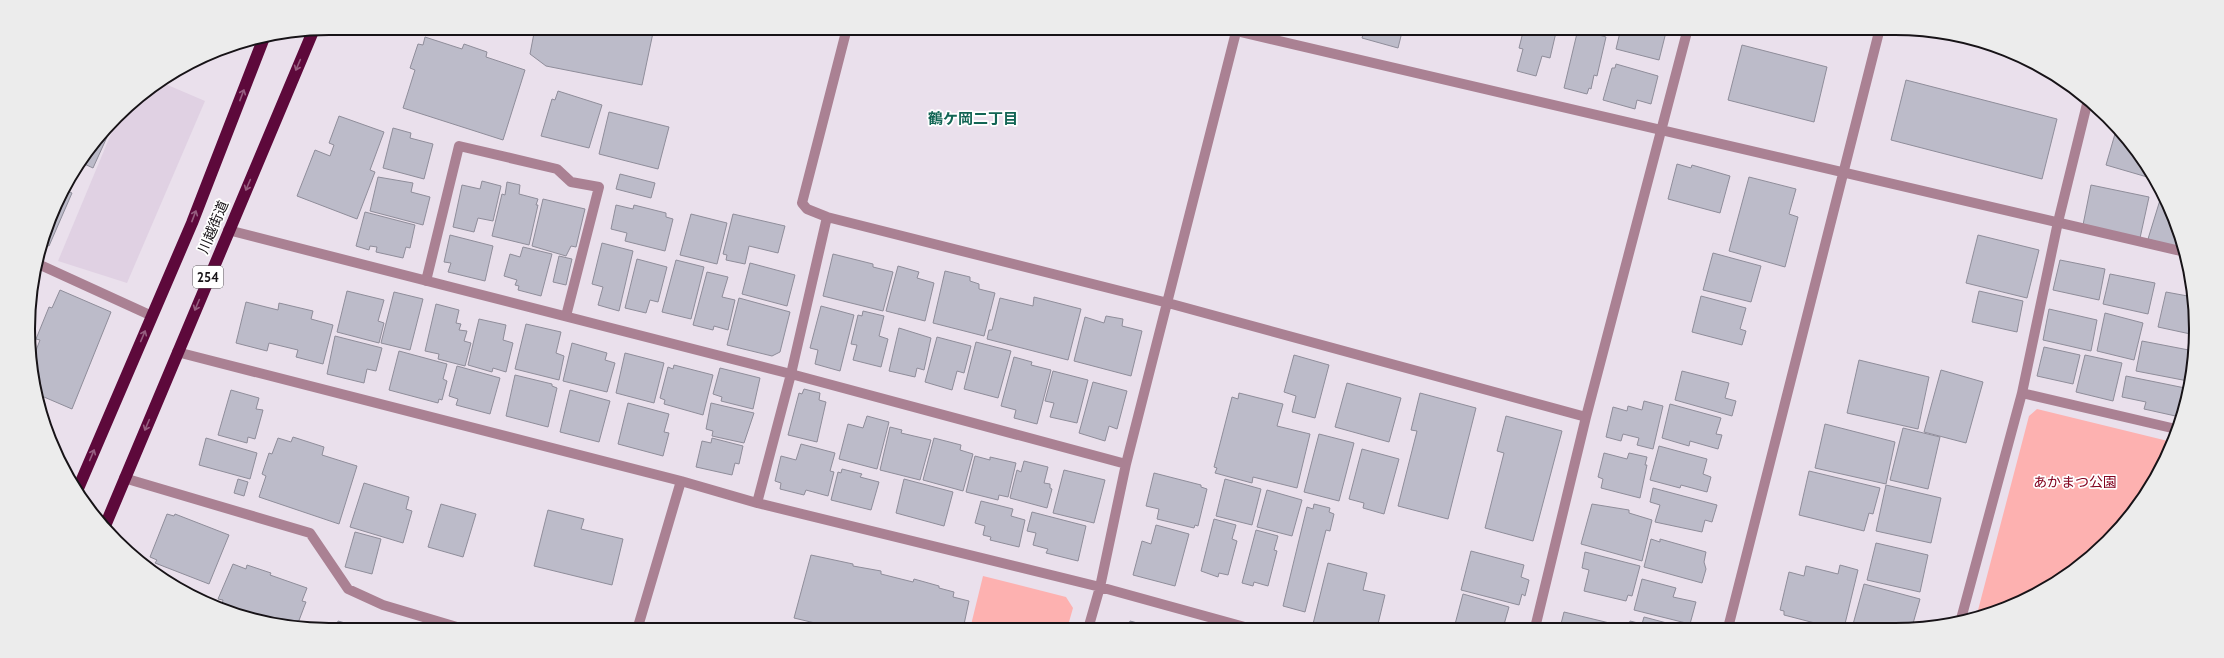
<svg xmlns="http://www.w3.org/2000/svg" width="2224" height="658" viewBox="0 0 2224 658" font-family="Cabin,'Noto Sans JP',sans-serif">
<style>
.built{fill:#e0d1e3}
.green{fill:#fdb1b0}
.building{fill:#bcbbc9;stroke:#8f8d9a}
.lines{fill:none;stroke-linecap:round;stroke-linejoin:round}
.minor{stroke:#aa8193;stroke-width:10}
.highway{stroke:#5d093b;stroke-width:12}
.oneway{stroke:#965f80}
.labels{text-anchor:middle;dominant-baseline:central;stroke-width:3.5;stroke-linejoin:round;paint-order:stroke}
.shield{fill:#fff;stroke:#5d5a5d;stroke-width:1}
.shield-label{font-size:13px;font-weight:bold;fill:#171317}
.street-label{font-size:14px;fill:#171317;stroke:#fff}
.park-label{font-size:14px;fill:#830420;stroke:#fff}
.neighbourhood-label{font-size:15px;font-weight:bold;fill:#126554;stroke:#fff}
.rim{fill:none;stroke:#171317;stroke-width:2}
</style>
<rect width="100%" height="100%" fill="#eae0ec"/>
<!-- built -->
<path class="built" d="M 163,83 L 205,101 L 127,283 L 58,261 L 118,117 L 130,103 Z"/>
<!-- green -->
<path class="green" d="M 2037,409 L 2172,442 L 2165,462 L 2108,542 L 2028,599 L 1977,614 L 2029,416 Z
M 983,576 L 1066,597 L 1073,608 L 1067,629 L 970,629 Z"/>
<!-- building -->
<path class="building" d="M 535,28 L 654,28 L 642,85 L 546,66 L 530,54 Z
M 1365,28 L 1403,28 L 1398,48 L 1362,38 Z
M 1484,28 L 1517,28 L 1516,32 L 1504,29 L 1503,33 Z
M 1524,28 L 1557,28 L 1550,58 L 1542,56 L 1536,76 L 1517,71 L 1523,49 L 1519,48 Z
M 1592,28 L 1611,28 L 1610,33 Z
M 1621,28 L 1667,28 L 1659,60 L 1616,49 Z
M 1578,29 L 1606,37 L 1597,76 L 1594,75 L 1591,89 L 1589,88 L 1587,94 L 1564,88 Z
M 425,37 L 462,49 L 464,44 L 487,52 L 486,57 L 525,70 L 503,140 L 403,108 L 415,70 L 410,68 L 418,44 L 423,45 Z
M 1742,45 L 1827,67 L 1814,122 L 1728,100 Z
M 1616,64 L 1658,76 L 1651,104 L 1637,100 L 1635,109 L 1603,100 L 1612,68 L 1615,68 Z
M 1906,80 L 2057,119 L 2042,179 L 1891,140 Z
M 558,91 L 602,105 L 589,148 L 541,136 L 552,99 L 555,100 Z
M 609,112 L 669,127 L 658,169 L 599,154 Z
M 339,116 L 384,132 L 370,170 L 375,172 L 357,219 L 297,196 L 315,150 L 330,156 L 334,145 L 329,143 Z
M 2117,127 L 2145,162 L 2154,179 L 2106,165 Z
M 393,128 L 411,133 L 410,138 L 433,144 L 424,179 L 383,168 Z
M 101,134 L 107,137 L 93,168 L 80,162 L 90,146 Z
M 1677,164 L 1691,168 L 1692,165 L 1730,176 L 1720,213 L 1668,199 Z
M 620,174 L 655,183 L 651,198 L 616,189 Z
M 378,177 L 413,183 L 411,192 L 430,197 L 423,225 L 370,211 Z
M 1749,177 L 1796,189 L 1789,214 L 1798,217 L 1785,267 L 1729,251 Z
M 482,181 L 501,186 L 493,221 L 478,218 L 474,232 L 453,227 L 462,185 L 480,189 Z
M 507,182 L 520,185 L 519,194 L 538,199 L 536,205 L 538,205 L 529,245 L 492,236 L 502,194 L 505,195 Z
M 2091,185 L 2149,197 L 2140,238 L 2083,225 Z
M 63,189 L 72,193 L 49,246 L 41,243 Z
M 543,199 L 585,209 L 576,247 L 571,246 L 566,256 L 532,246 Z
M 2160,200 L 2167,202 L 2173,214 L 2184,250 L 2148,239 Z
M 616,205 L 633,209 L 634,205 L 666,213 L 666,217 L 673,219 L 665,251 L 625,241 L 627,233 L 611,229 Z
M 365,212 L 415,225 L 410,248 L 406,247 L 403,258 L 376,252 L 377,247 L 370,246 L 369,250 L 356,246 Z
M 691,214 L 727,223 L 717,264 L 680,255 Z
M 733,214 L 785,226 L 778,253 L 749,246 L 745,264 L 726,260 L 727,255 L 723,254 Z
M 450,235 L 493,246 L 485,281 L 448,272 L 451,263 L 444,262 Z
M 1978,235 L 2039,250 L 2027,298 L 1966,283 Z
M 602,243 L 633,251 L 619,311 L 598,305 L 603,287 L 592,284 Z
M 523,247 L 552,254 L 541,296 L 518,290 L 519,286 L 515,285 L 517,280 L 504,276 L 510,254 L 520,257 Z
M 1713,253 L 1761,266 L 1751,302 L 1703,290 Z
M 833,254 L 873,264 L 873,267 L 893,272 L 883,311 L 823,296 Z
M 559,256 L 572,259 L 566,285 L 553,282 Z
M 637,259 L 667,267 L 658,302 L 650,300 L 646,313 L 625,308 Z
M 676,260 L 704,267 L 691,319 L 662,312 Z
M 2060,260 L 2105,269 L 2099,300 L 2053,290 Z
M 750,263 L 795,275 L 787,306 L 742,294 Z
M 898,266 L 919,272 L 917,278 L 934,283 L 925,321 L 886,311 Z
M 945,271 L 970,277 L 970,281 L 979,284 L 979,289 L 995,293 L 984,336 L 933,323 Z
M 707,272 L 728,277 L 722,297 L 735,300 L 728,330 L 714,326 L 713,330 L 693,325 Z
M 2110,274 L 2155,283 L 2148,314 L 2103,304 Z
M 60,290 L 111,312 L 72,409 L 37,394 L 33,352 L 35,353 L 40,340 L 36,339 L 49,307 L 52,308 Z
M 347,291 L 384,300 L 378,321 L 384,323 L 379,343 L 337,332 Z
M 1979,291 L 2023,301 L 2017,332 L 1972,322 Z
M 394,292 L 423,299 L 410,350 L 381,343 Z
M 2166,292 L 2193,297 L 2195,335 L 2158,327 Z
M 1701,296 L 1746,308 L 1740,329 L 1746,331 L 1742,345 L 1692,332 Z
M 1034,297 L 1081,309 L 1068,360 L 987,339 L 989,330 L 992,330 L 1000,298 L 1033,306 Z
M 739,298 L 790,312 L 780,352 L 772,356 L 727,345 Z
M 246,302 L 278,310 L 279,303 L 313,311 L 311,319 L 333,325 L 323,364 L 296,357 L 298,350 L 269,343 L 267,351 L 236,343 Z
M 436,304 L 459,310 L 456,323 L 461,324 L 459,330 L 467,331 L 464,341 L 471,343 L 465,366 L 438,359 L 439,354 L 425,351 Z
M 821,306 L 854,315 L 840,371 L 815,364 L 818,350 L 810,348 Z
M 2049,309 L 2097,320 L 2091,351 L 2043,340 Z
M 863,311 L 884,316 L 879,336 L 888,339 L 881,367 L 853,360 L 857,345 L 851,344 L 858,315 L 862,316 Z
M 2105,313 L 2143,323 L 2134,360 L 2097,351 Z
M 1106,316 L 1123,319 L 1122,326 L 1142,331 L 1131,376 L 1074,361 L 1085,317 L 1104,323 Z
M 479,319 L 506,325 L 503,340 L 513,343 L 506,372 L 493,368 L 492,372 L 468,365 Z
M 526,324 L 561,332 L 556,353 L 564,356 L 559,380 L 515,369 Z
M 899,328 L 931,338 L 924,370 L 917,368 L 915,377 L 889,371 Z
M 335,336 L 382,348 L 376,371 L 367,369 L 364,383 L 327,374 Z
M 937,337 L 971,346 L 964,373 L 957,371 L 952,390 L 925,382 Z
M 2142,341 L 2194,351 L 2188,381 L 2136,371 Z
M 976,342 L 1011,351 L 998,398 L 964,389 Z
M 572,343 L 607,353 L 605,360 L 615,363 L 607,392 L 563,381 Z
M 2044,347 L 2080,355 L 2073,384 L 2037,376 Z
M 399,351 L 447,364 L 443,379 L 447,381 L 442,400 L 439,399 L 438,403 L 389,390 Z
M 625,353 L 664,363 L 654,403 L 616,393 Z
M 1294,355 L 1329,365 L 1315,418 L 1292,412 L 1296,396 L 1284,392 Z
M 2085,355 L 2122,363 L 2113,401 L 2076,392 Z
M 1014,357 L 1032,362 L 1031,365 L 1051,370 L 1037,424 L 1014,418 L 1016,410 L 1001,406 Z
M 1859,360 L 1929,377 L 1918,429 L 1847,413 Z
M 674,365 L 713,375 L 703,415 L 664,404 L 665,400 L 660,398 L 668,367 L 673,369 Z
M 457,366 L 500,378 L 490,414 L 456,405 L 458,399 L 449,396 Z
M 720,368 L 760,378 L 753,409 L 721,401 L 722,397 L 713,394 Z
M 1941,370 L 1983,382 L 1966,443 L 1924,432 Z
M 1053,371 L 1088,380 L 1077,423 L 1050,417 L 1054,403 L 1045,401 Z
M 1682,371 L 1729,383 L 1725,398 L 1736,401 L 1732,416 L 1675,400 Z
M 515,375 L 552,384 L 552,386 L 557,388 L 548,427 L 506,416 Z
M 2126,376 L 2190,389 L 2180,417 L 2144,409 L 2146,402 L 2122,397 Z
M 1093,382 L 1127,391 L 1117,429 L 1109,426 L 1105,441 L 1079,433 Z
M 1347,383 L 1401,398 L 1389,442 L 1335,427 Z
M 804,389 L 820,393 L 819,400 L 826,402 L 817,442 L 788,435 L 799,393 L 802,394 Z
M 231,390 L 259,398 L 256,409 L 263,410 L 255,439 L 248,437 L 247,443 L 218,435 Z
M 570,390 L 610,401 L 599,442 L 560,432 Z
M 1239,393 L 1283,404 L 1277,426 L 1310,434 L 1297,488 L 1253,477 L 1252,483 L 1215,473 L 1217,468 L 1214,467 L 1232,397 L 1238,399 Z
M 1420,393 L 1476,408 L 1448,519 L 1398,506 L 1417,431 L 1411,430 Z
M 38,400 L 45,403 L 41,413 L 38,407 Z
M 1644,401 L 1663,406 L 1653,449 L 1637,445 L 1639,438 L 1623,434 L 1621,441 L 1606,437 L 1613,407 L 1627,411 L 1628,406 L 1642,410 Z
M 628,403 L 669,414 L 664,432 L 669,433 L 663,456 L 618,444 Z
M 711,403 L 754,413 L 744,443 L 712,436 L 713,431 L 706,429 Z
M 1670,404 L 1721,418 L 1716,434 L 1722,435 L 1718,449 L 1690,441 L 1689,446 L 1662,438 Z
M 867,416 L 889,422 L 877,469 L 839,459 L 848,424 L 863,428 Z
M 1506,416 L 1562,431 L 1533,541 L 1485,528 L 1504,453 L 1497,451 Z
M 1825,424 L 1895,442 L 1886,484 L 1815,468 Z
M 890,427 L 902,430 L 901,433 L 931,440 L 920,480 L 880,470 Z
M 1903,428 L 1940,437 L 1928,489 L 1890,480 Z
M 1319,434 L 1354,443 L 1339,501 L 1304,492 Z
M 293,437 L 324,447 L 322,455 L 357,466 L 339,524 L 259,497 L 266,476 L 262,474 L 269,453 L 272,454 L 278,438 L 291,442 Z
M 206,438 L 257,453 L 250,479 L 199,465 Z
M 712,438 L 743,446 L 739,464 L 735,463 L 732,475 L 696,467 L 702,441 L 711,443 Z
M 934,438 L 961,445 L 960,450 L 973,454 L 963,491 L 923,480 Z
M 801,444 L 835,453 L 830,471 L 834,472 L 828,496 L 806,490 L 804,495 L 780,489 L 781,483 L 775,481 L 781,456 L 796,460 Z
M 1659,446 L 1707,459 L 1703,474 L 1711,477 L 1707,492 L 1681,485 L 1680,488 L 1650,480 Z
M 1362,449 L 1399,459 L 1384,514 L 1363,508 L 1364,503 L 1349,499 Z
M 1604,453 L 1627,459 L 1629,453 L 1647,457 L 1645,465 L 1647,465 L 1640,498 L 1601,488 L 1603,479 L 1598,477 Z
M 975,456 L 990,460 L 990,457 L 1016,463 L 1008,497 L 999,495 L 998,500 L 966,492 Z
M 1024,461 L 1048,467 L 1044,483 L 1050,484 L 1050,488 L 1052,489 L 1047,508 L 1010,498 L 1017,470 L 1021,472 Z
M 842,469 L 862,474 L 860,477 L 879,482 L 871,510 L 831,500 L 838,472 L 841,473 Z
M 1064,470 L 1105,480 L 1094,523 L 1053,513 Z
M 1809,471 L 1880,488 L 1873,514 L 1869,513 L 1864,531 L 1799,515 Z
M 1154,473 L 1201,485 L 1201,487 L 1207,489 L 1198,526 L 1195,525 L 1194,528 L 1157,519 L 1159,509 L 1146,506 Z
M 238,479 L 248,482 L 244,496 L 234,493 Z
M 904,479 L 953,492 L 944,526 L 896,513 Z
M 1225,479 L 1261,489 L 1252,525 L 1216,516 Z
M 364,483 L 409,497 L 406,509 L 412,511 L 403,543 L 350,527 Z
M 1886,485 L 1941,498 L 1931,543 L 1876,531 Z
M 1653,488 L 1717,505 L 1712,522 L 1705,520 L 1702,532 L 1655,522 L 1660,505 L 1650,502 Z
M 1267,490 L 1302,500 L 1292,536 L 1257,527 Z
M 981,501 L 1013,509 L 1011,516 L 1025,520 L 1019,547 L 990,540 L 991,537 L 983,535 L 985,526 L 975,523 Z
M 441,504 L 476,514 L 463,557 L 428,547 Z
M 1314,504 L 1330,508 L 1329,512 L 1334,514 L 1330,531 L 1326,530 L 1305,612 L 1283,606 L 1307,507 L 1313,509 Z
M 1592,504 L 1629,510 L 1629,513 L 1652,520 L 1642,561 L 1581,544 Z
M 548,510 L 584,519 L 581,529 L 623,539 L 612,585 L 534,566 Z
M 1032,512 L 1086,526 L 1078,561 L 1046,553 L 1048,549 L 1033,545 L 1036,533 L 1027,531 Z
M 167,514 L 174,516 L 175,514 L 229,535 L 209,584 L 155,563 L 157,560 L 150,557 Z
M 1214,519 L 1236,525 L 1232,539 L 1237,541 L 1228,575 L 1219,573 L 1218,577 L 1201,571 Z
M 1156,525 L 1189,534 L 1175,586 L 1133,575 L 1142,541 L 1151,544 Z
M 1256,530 L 1278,536 L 1274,550 L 1277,551 L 1268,586 L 1254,582 L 1253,586 L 1242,583 Z
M 355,532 L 381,539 L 372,574 L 345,567 Z
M 1651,539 L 1660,542 L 1660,539 L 1706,552 L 1704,562 L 1706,569 L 1702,583 L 1644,567 Z
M 1876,543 L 1928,555 L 1920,592 L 1867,580 Z
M 1471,551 L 1524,565 L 1521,577 L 1529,580 L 1525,596 L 1522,594 L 1519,605 L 1461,590 Z
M 1585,552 L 1640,566 L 1632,596 L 1628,595 L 1626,601 L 1584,591 L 1589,570 L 1582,568 Z
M 811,555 L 853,564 L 853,566 L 881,571 L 881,574 L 913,582 L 914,579 L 939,586 L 939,588 L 954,592 L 953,597 L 969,601 L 963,629 L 840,629 L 794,618 Z
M 1328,563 L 1367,573 L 1363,590 L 1385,595 L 1377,628 L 1331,628 L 1313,624 Z
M 233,564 L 246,569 L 247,565 L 271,573 L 270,575 L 307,588 L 302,601 L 306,602 L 298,623 L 310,628 L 271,624 L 214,607 L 216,602 L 222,604 L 223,600 L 218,599 Z
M 1840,565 L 1858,570 L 1844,628 L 1834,628 L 1784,615 L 1784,611 L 1780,610 L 1789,572 L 1804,576 L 1806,566 L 1838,574 Z
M 1642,579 L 1676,588 L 1673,597 L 1696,602 L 1690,624 L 1634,610 Z
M 1864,584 L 1920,599 L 1912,627 L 1852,628 Z
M 1463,594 L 1509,607 L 1503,628 L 1454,628 Z
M 1564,612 L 1626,627 L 1560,628 Z
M 1644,617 L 1682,627 L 1682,628 L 1628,628 L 1630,621 L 1642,624 Z
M 338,621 L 359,627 L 358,630 L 328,630 L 329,627 L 336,629 Z
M 1130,621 L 1160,629 L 1128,629 Z
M 364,627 L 376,630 L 363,630 Z"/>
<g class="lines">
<!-- minor -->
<path class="minor" d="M 847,28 L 802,203 L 807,209 L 827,217 L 1168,303 L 1586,417
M 1236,31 L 2185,252
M 228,230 L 791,374 L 1126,464
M 36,263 L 152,316
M 426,281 L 459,146 L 557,169 L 571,182 L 599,187 L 566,316
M 177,352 L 681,481 L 757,503 L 1100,587 L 1252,629
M 2022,393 L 2176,429
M 124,478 L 310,533 L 348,589 L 383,605 L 467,630
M 757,503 L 791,374 L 827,217
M 1961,619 L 2022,393 L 2058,222 L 2088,100
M 1535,628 L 1586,417 L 1688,28
M 1728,628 L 1880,28
M 1088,629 L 1100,587 L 1126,464 L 1237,28
M 637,630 L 681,481"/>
<!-- highway -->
<path class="highway" d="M 77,491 L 192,223 L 265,35
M 105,526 L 314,29"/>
</g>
<!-- one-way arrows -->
<defs><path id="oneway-shaft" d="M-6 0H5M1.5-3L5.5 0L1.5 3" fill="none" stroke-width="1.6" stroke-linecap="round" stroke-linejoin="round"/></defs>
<g class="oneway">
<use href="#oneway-shaft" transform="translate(298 65) rotate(113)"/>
<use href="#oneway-shaft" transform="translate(242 95) rotate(-69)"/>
<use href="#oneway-shaft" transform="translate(248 185) rotate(113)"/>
<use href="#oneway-shaft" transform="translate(194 216) rotate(-69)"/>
<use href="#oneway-shaft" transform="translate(197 305) rotate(113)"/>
<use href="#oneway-shaft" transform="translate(143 336) rotate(-67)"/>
<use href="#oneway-shaft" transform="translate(147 425) rotate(113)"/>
<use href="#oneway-shaft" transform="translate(92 455) rotate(-67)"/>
</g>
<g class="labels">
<!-- shield labels -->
<rect class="shield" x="193" y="266" width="30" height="22" rx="3"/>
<g class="shield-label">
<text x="208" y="277">254</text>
</g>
<!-- street labels -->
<g class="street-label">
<text transform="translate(213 227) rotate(-67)">川越街道</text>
</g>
<!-- park labels -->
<g class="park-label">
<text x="2075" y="482">あかまつ公園</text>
</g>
<!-- neighbourhood labels -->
<g class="neighbourhood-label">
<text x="973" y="119">鶴ケ岡二丁目</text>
</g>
</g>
<!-- crop -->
<path d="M0 0H2224V658H0ZM329 35H1895A294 294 0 0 1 2189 329V329A294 294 0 0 1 1895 623H329A294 294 0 0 1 35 329V329A294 294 0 0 1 329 35Z" fill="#ececec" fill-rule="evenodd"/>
<path class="rim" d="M329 35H1895A294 294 0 0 1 2189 329V329A294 294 0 0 1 1895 623H329A294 294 0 0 1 35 329V329A294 294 0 0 1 329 35Z"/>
</svg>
